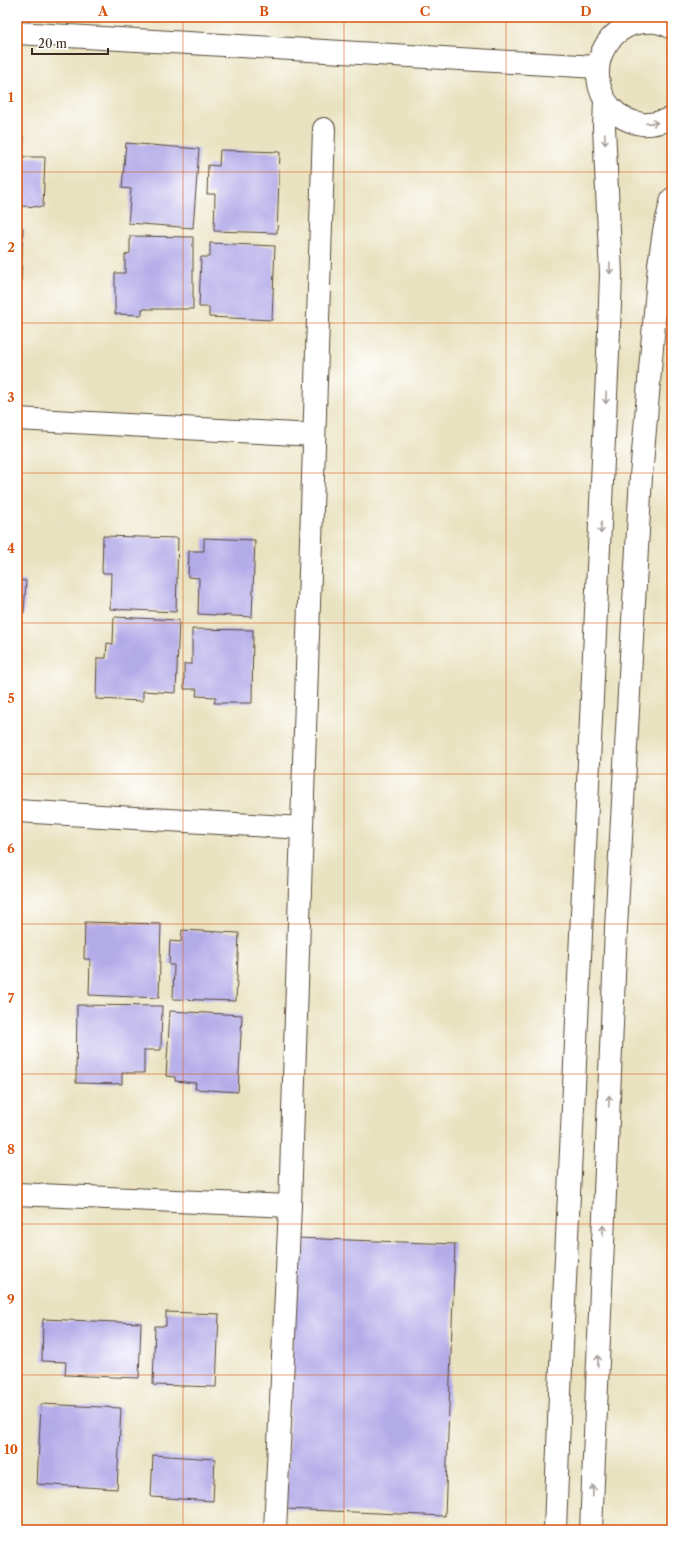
<svg xmlns="http://www.w3.org/2000/svg" width="689" height="1547" viewBox="0 0 689 1547" font-family="'Libre Caslon Text',serif">
<style>
.building{fill:#b3aae8}
.lines{fill:none;stroke-linecap:round;stroke-linejoin:round}
.street-casing{stroke:#554636;stroke-width:24}
.secondary-casing{stroke:#554636;stroke-width:24}
.street{stroke:#fff;stroke-width:22}
.secondary{stroke:#fff;stroke-width:22}
.oneway{stroke:#a79f9a}
.grid{fill:none;stroke:#d7540e;stroke-width:1;stroke-opacity:0.55}
.neatline{fill:none;stroke:#d7540e;stroke-width:1.5}
.grid-label{font-size:13px;text-anchor:middle;font-weight:bold;fill:#d7540e}
</style>
<rect width="100%" height="100%" fill="#fff"/>
<filter id="ink" filterUnits="userSpaceOnUse"><feTurbulence type="fractalNoise" baseFrequency=".025" numOctaves="2"/><feDisplacementMap in="SourceGraphic" scale="8" xChannelSelector="R" yChannelSelector="G"/><feConvolveMatrix kernelMatrix="1 2 1 2 8 2 1 2 1" color-interpolation-filters="sRGB"/></filter>
<filter id="wash" filterUnits="userSpaceOnUse"><feTurbulence type="fractalNoise" baseFrequency=".012" numOctaves="4" result="noise"/><feDisplacementMap in="SourceGraphic" scale="16" xChannelSelector="R" yChannelSelector="G"/><feGaussianBlur stdDeviation="0.9" result="paint"/><feColorMatrix in="noise" values="0 0 0 0 0 0 0 0 0 0 0 0 0 0 0 0 0 1.4 0 .05"/><feComposite in="paint" operator="in"/></filter>
<g filter="url(#wash)">
<rect width="100%" height="100%" fill="#e9e2c0"/>
<g id="blocks">
<!-- building -->
<path class="building" d="M 17,137 L 24,137 L 23,157 L 45,157 L 43,207 L 20,206 L 20,220 L 17,220 Z
M 126,143 L 199,149 L 193,228 L 128,223 L 131,189 L 122,188 Z
M 220,150 L 280,152 L 277,233 L 214,231 L 215,194 L 207,194 L 208,165 L 219,166 Z
M 17,228 L 23,228 L 20,306 L 17,306 Z
M 130,236 L 193,237 L 193,309 L 142,309 L 142,315 L 115,314 L 115,273 L 125,273 L 125,255 L 130,253 Z
M 210,243 L 275,246 L 272,320 L 209,317 L 209,307 L 199,307 L 201,257 L 210,257 Z
M 103,536 L 178,538 L 176,612 L 110,609 L 111,573 L 102,573 Z
M 204,538 L 255,540 L 252,617 L 198,614 L 199,578 L 188,577 L 189,551 L 204,551 Z
M 17,580 L 26,581 L 24,613 L 17,612 Z
M 114,617 L 179,620 L 176,693 L 143,691 L 143,701 L 96,699 L 97,658 L 106,658 L 107,643 L 113,644 Z
M 192,629 L 253,630 L 252,703 L 214,703 L 216,697 L 196,696 L 197,689 L 184,689 L 184,664 L 192,664 Z
M 85,922 L 161,924 L 159,998 L 89,995 L 90,959 L 84,959 Z
M 182,930 L 239,933 L 236,1001 L 173,999 L 174,965 L 169,965 L 170,941 L 181,942 Z
M 77,1005 L 162,1006 L 161,1050 L 144,1050 L 144,1073 L 122,1073 L 122,1084 L 76,1083 Z
M 170,1011 L 242,1015 L 238,1092 L 195,1089 L 196,1083 L 175,1081 L 175,1077 L 166,1076 Z
M 296,1238 L 455,1244 L 445,1516 L 286,1509 Z
M 166,1312 L 219,1314 L 216,1387 L 153,1385 L 155,1326 L 166,1326 Z
M 43,1319 L 141,1323 L 139,1378 L 65,1375 L 66,1362 L 42,1361 Z
M 41,1404 L 121,1408 L 117,1489 L 37,1484 Z
M 153,1455 L 215,1459 L 213,1501 L 151,1497 Z"/>
</g>
</g>
<g filter="url(#ink)">
<use href="#blocks" fill-opacity="0" stroke="#554636" stroke-width="1"/>
<g class="lines">
<!-- street casing -->
<g class="street-casing">
<path id="street" d="M 17,33 L 597,67
M 17,419 L 314,435
M 17,811 L 302,828
M 17,1194 L 290,1206
M 275,1530 L 290,1206 L 324,129"/>
</g>
<!-- secondary casing -->
<g class="secondary-casing">
<path id="secondary" d="M 672,28 C 661,21 646,20 633,24 C 582,42 588,116 642,124 C 652,125 662,122 672,118
M 555,1530 L 561,1366 L 609,331 L 611,274 L 604,127 L 605,100
M 591,1530 L 616,928 L 641,476 L 659,265 L 664,231 L 672,199"/>
</g>
<!-- street -->
<use href="#street" class="street"/>
<!-- secondary -->
<use href="#secondary" class="secondary"/>
</g>
<!-- one-way arrows -->
<defs><path id="oneway-shaft" d="M-6 0H5M1.5-3L5.5 0L1.5 3" fill="none" stroke-width="1.6" stroke-linecap="round" stroke-linejoin="round"/></defs>
<g class="oneway">
<use href="#oneway-shaft" transform="translate(652 123) rotate(-4)"/>
<use href="#oneway-shaft" transform="translate(605 139) rotate(88)"/>
<use href="#oneway-shaft" transform="translate(610 268) rotate(89)"/>
<use href="#oneway-shaft" transform="translate(606 398) rotate(92)"/>
<use href="#oneway-shaft" transform="translate(601 528) rotate(93)"/>
<use href="#oneway-shaft" transform="translate(609 1101) rotate(-88)"/>
<use href="#oneway-shaft" transform="translate(603 1231) rotate(-88)"/>
<use href="#oneway-shaft" transform="translate(598 1361) rotate(-88)"/>
<use href="#oneway-shaft" transform="translate(593 1491) rotate(-88)"/>
</g>
</g>
<!-- grid -->
<path class="grid" d="M 183,17 L 183,1530M 344,17 L 344,1530M 506,17 L 506,1530M 17,172 L 672,172M 17,323 L 672,323M 17,473 L 672,473M 17,623 L 672,623M 17,774 L 672,774M 17,924 L 672,924M 17,1074 L 672,1074M 17,1224 L 672,1224M 17,1375 L 672,1375"/>
<!-- margin -->
<rect width="689" height="1547" fill="none" stroke="#fff" stroke-width="44"/>
<!-- scale -->
<path d="M32 48v6h76v-6" fill="none" stroke="#3b2a1e" stroke-width="2"/>
<text x="38" y="48" font-size="12" fill="#3b2a1e" stroke="#ffffff" stroke-width="3" paint-order="stroke">20 m</text>
<rect x="22" y="22" width="645" height="1503" class="neatline"/>
<g class="grid-label">
<text x="103" y="16">A</text>
<text x="264" y="16">B</text>
<text x="425" y="16">C</text>
<text x="586" y="16">D</text>
<text x="11" y="102">1</text>
<text x="11" y="252">2</text>
<text x="11" y="402">3</text>
<text x="11" y="553">4</text>
<text x="11" y="703">5</text>
<text x="11" y="853">6</text>
<text x="11" y="1003">7</text>
<text x="11" y="1154">8</text>
<text x="11" y="1304">9</text>
<text x="11" y="1454">10</text>
</g>
</svg>
